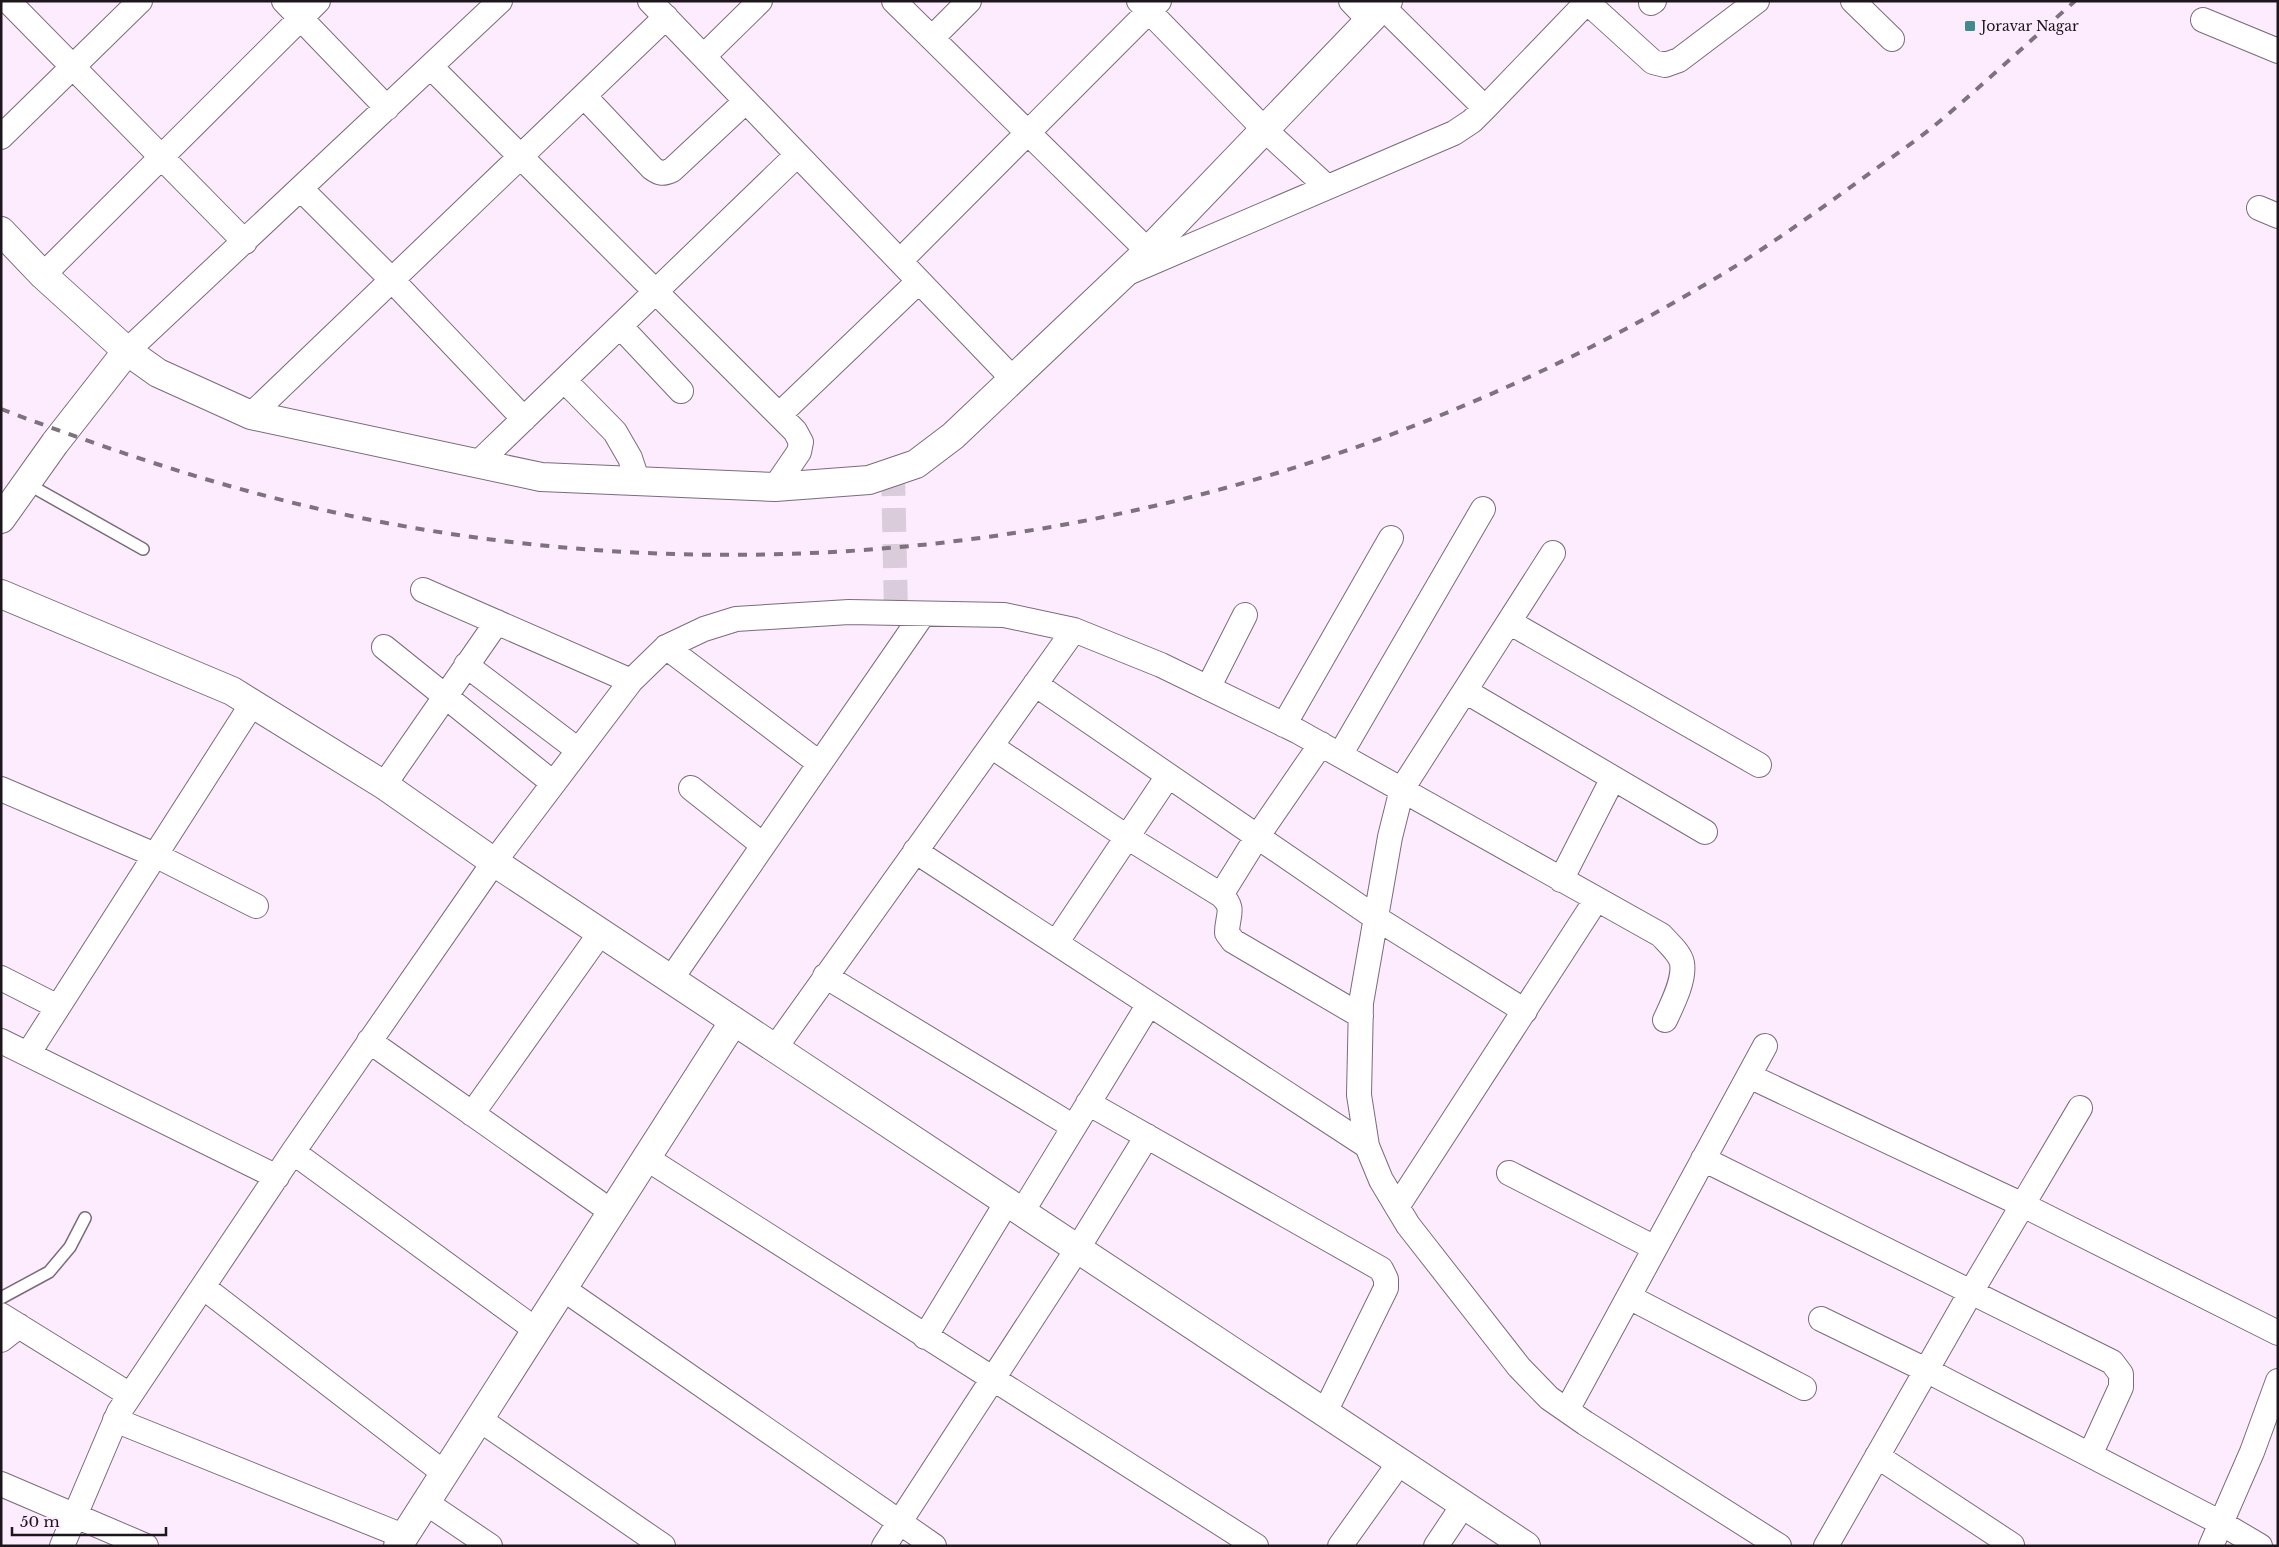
<svg xmlns="http://www.w3.org/2000/svg" width="2279" height="1547" viewBox="0 0 2279 1547" font-family="'Libre Baskerville',serif">
<style>
.lines{fill:none;stroke-linecap:round;stroke-linejoin:round}
.minor-tunnel{stroke:#dbccdc;stroke-width:24;stroke-dasharray:24 12;stroke-linecap:butt}
.service-casing{stroke:#7a6c7b;stroke-width:14}
.minor-casing{stroke:#7a6c7b;stroke-width:26}
.tertiary-casing{stroke:#7a6c7b;stroke-width:30}
.service{stroke:#fff;stroke-width:11}
.minor{stroke:#fff;stroke-width:24}
.tertiary{stroke:#fff;stroke-width:28}
.rail{stroke:#7d727d;stroke-width:4;stroke-dasharray:9 9;stroke-linecap:butt}
.poi-dot{fill:#428a8e;stroke:#fdecfe;stroke-width:2}
.labels{text-anchor:middle;dominant-baseline:central;stroke-width:4;stroke-linejoin:round;paint-order:stroke}
.poi-label{font-size:14px;fill:#1d171d;stroke:#fdecfe;text-anchor:start}
</style>
<rect width="100%" height="100%" fill="#fdecfe"/>
<g class="lines">
<!-- minor-tunnel -->
<path class="minor-tunnel" d="M 893,472 L 896,613"/>
<!-- service casing -->
<g class="service-casing">
<path id="service" d="M 26,483 L 143,549
M 1,1298 L 49,1272 L 70,1247 L 85,1218"/>
</g>
<!-- minor casing -->
<g class="minor-casing">
<path id="minor" d="M 8,1 L 245,242
M 284,1 L 387,108
M 650,1 L 1013,379
M 894,1 L 1148,251
M 1139,1 L 1265,130 L 1327,187
M 1351,1 L 1369,20
M 1853,1 L 1892,39
M 1587,2 L 1653,62 L 1665,65 L 1679,60 L 1757,1
M 1651,3 L 1654,1
M 1383,7 L 1485,108
M 2203,20 L 2278,51
M 932,38 L 969,1
M 704,56 L 760,1
M 431,67 L 795,431 L 801,442 L 799,452 L 775,487
M 584,96 L 652,168 C 660,174 663,174 672,170 L 746,101
M 1,137 L 140,1
M 301,189 L 392,280 L 524,419
M 2259,208 L 2278,216
M 900,261 L 1159,1
M 1130,272 L 1454,133 L 1472,121 L 1485,108 L 1588,1
M 43,275 L 318,1
M 620,326 L 681,391
M 127,351 L 500,1
M 564,380 L 615,432 L 630,458 L 638,482
M 251,415 L 666,17
M 779,415 L 919,281
M 477,464 L 797,155
M 1553,553 L 1402,789 L 1390,837 L 1361,1003 L 1359,1095 L 1367,1146 L 1381,1180 L 1408,1225 L 1519,1367 L 1549,1398 L 1585,1423 L 1779,1546
M 423,590 L 631,681
M 1509,622 L 1759,765
M 384,647 L 553,783
M 666,647 L 819,763
M 466,665 L 578,750
M 1035,684 L 1376,918 L 1525,1011
M 1208,688 L 1245,615
M 1465,691 L 1705,832
M 1284,725 L 1391,538
M 991,746 L 1127,837 L 1221,895 C 1236,909 1227,915 1227,933 L 1233,941 L 1361,1016
M 1340,755 L 1483,509
M 384,785 L 497,622
M 691,788 L 763,845
M 1,789 L 155,855 L 256,906
M 915,851 L 1367,1146
M 1561,880 L 1613,778
M 1221,895 L 1257,837 L 1321,744
M 1056,943 L 1168,776
M 825,976 L 1074,1127
M 1,978 L 58,1007
M 671,979 L 923,614
M 1,1041 L 277,1177
M 369,1041 L 612,1212
M 775,1048 L 1074,630
M 28,1054 L 252,704
M 1749,1076 L 2023,1205 L 2278,1333
M 1088,1103 L 1381,1269 L 1386,1279 L 1386,1288 L 1325,1412
M 472,1114 L 601,932
M 293,1152 L 536,1330
M 646,1158 L 1256,1546
M 1703,1159 L 2112,1362 L 2121,1374 L 2121,1387 L 2090,1455
M 1509,1173 L 1655,1248
M 1397,1207 L 1596,900
M 1022,1212 L 1149,1004
M 203,1287 L 444,1473
M 562,1288 L 934,1546
M 1629,1297 L 1804,1388
M 1,1315 L 130,1395
M 1821,1319 L 1926,1370 L 2221,1523 L 2260,1546
M 925,1337 L 1007,1202
M 1,1340 L 19,1326
M 1567,1410 L 1765,1046
M 479,1419 L 663,1546
M 115,1420 L 403,1536
M 1877,1456 L 2012,1545
M 1,1484 L 146,1546
M 425,1502 L 490,1546
M 62,1546 L 119,1412 L 293,1152 L 494,862 L 631,681 L 666,647 L 704,629 L 736,619 L 849,612 L 1004,615 L 1074,630 L 1161,665 L 1297,731 L 1661,935 C 1668,943 1680,953 1682,963 C 1685,980 1672,1005 1665,1020
M 884,1546 L 1078,1248 L 1147,1136
M 1340,1546 L 1400,1462
M 1436,1546 L 1464,1504
M 1826,1546 L 1971,1292 L 2080,1108
M 2211,1546 L 2252,1452 L 2278,1381"/>
</g>
<!-- tertiary casing -->
<g class="tertiary-casing">
<path id="tertiary" d="M 1,231 L 43,275 L 127,351 L 158,373 L 251,415 L 541,477 L 775,487 L 869,480 L 916,464 L 953,436 L 1148,251 L 1388,1
M 1,519 L 55,443 L 127,351
M 1,594 L 232,691 L 384,785 L 494,862 L 1526,1546
M 398,1546 L 734,1021"/>
</g>
<!-- service -->
<use href="#service" class="service"/>
<!-- minor -->
<use href="#minor" class="minor"/>
<!-- tertiary -->
<use href="#tertiary" class="tertiary"/>
<!-- rail -->
<path class="rail" d="M 1,409 C 117,453 234,492 356,517 C 835,615 1324,520 1739,264 C 1780,238 1820,209 1859,181 C 1886,161 1915,142 1940,121 C 1986,82 2030,41 2075,1"/>
</g>
<!-- markers -->
<rect class="poi-dot" x="1964" y="20" width="12" height="12" rx="2.5"/>
<g class="labels">
<!-- poi labels -->
<g class="poi-label">
<text x="1981" y="26">Joravar Nagar</text>
</g>
</g>
<!-- border -->
<rect width="2279" height="1547" fill="none" stroke="#1d171d" stroke-width="5"/>
<!-- scale -->
<path d="M12 1527v8h154v-8" fill="none" stroke="#1d171d" stroke-width="2.5"/>
<text x="20" y="1527" font-size="15" fill="#1d171d" stroke="#fdecfe" stroke-width="4" paint-order="stroke">50 m</text>
</svg>
